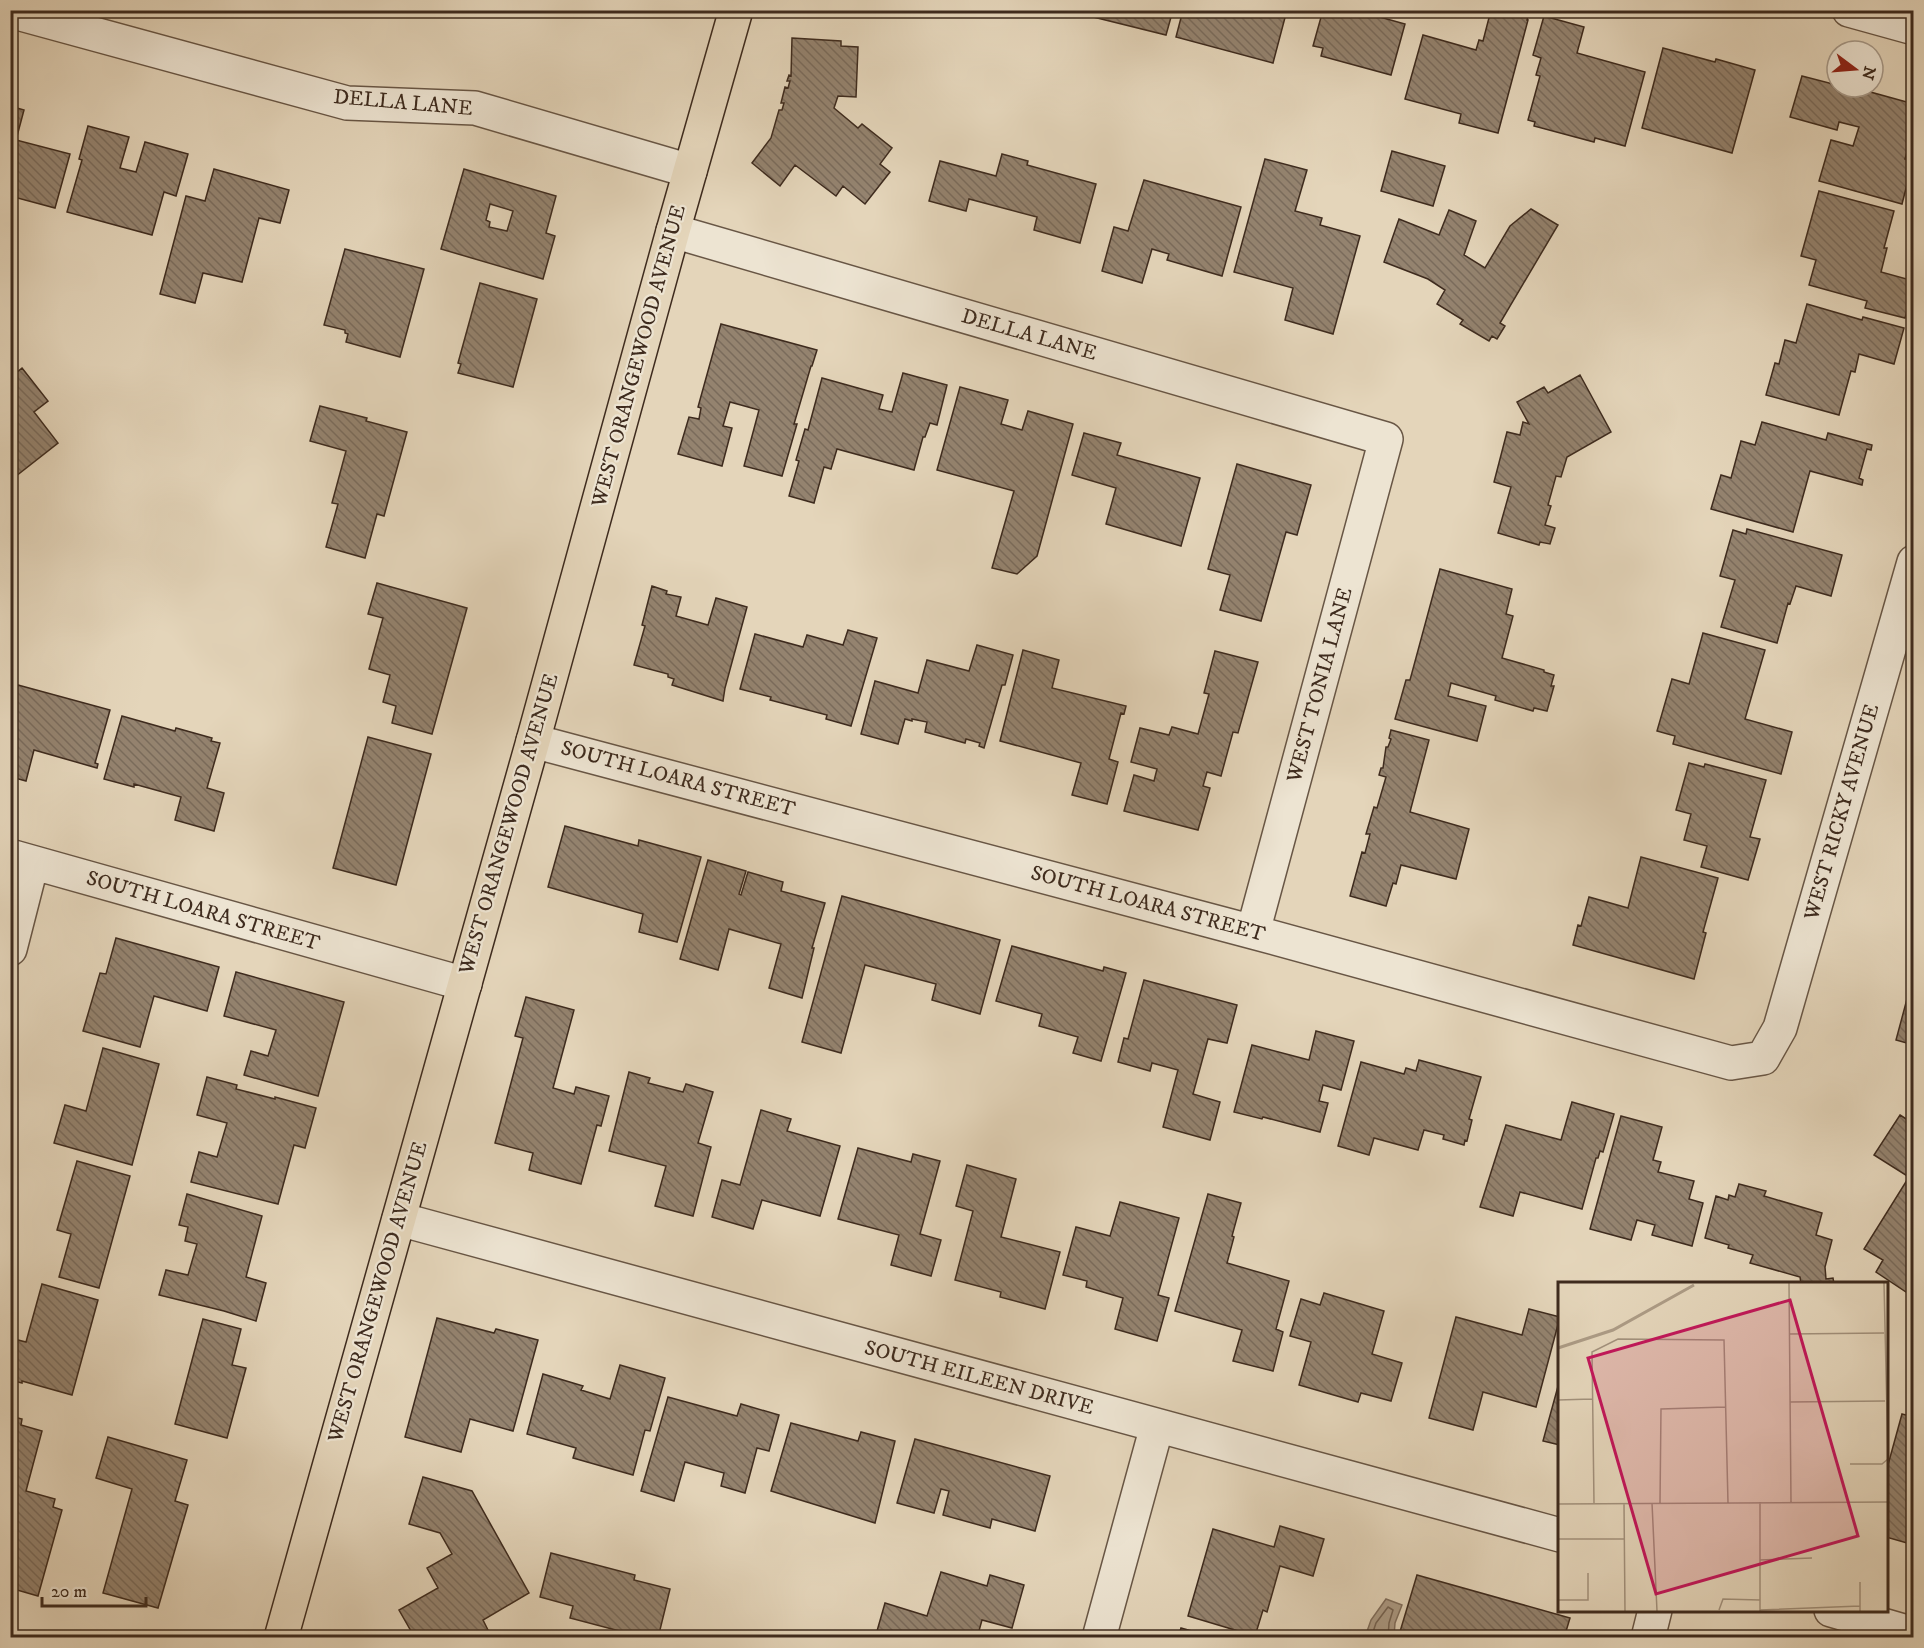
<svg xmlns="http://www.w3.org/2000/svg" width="1924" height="1648" viewBox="0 0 1924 1648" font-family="'IM FELL DW Pica',serif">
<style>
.water{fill:#ac9b85;stroke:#806e5c;stroke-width:1.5}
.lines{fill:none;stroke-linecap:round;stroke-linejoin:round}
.shore{stroke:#756352;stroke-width:1.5}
.building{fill:url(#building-back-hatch);stroke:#3e2b1e;stroke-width:1.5;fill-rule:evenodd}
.minor-casing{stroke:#685645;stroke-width:36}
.major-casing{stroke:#3e2b1e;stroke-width:36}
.minor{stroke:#ede4d2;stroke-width:33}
.major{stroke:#e4d5ba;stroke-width:33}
.labels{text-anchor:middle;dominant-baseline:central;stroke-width:4.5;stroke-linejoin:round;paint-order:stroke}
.street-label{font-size:21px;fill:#3e2b1e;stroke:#ede4d2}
.inset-river{fill:none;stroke:#ac9b85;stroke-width:3}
.inset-road{fill:none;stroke:#a2917c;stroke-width:1.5}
.view{fill:#c2185b;fill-opacity:0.15;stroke:#c2185b;stroke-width:3}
.inset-edge{fill:none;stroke:#3e2b1e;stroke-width:3}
</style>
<defs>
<pattern id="building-back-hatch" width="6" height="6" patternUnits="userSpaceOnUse" patternTransform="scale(1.5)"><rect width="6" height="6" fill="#94836f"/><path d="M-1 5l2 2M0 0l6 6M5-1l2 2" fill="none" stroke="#7a6b5b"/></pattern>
</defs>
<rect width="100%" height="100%" fill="#e4d5ba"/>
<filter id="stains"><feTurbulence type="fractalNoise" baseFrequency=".00333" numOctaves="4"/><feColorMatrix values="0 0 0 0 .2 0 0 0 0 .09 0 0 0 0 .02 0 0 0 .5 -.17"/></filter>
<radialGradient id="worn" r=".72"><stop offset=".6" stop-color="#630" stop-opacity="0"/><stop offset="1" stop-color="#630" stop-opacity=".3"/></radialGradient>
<!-- water -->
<path class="water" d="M 1386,1599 L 1402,1605 L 1395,1623 L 1394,1637 L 1365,1637 L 1371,1620 Z"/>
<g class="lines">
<!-- shore -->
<path class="shore" d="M 1371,1638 L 1376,1623 L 1388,1607 L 1393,1610 L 1389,1623 L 1388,1638"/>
</g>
<!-- building -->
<path class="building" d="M 948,10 L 986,10 L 949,17 Z
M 1065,10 L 1173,10 L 1166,35 Z
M 1183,10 L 1287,10 L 1273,63 L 1176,37 Z
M 1323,10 L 1377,10 L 1376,16 L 1405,24 L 1391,75 L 1321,56 L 1323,48 L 1313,46 Z
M 1491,10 L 1506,10 L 1528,16 L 1527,20 L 1528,20 L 1498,133 L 1459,123 L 1461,114 L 1405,99 L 1423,35 L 1476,50 L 1479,40 L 1483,41 Z
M 1544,16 L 1584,27 L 1577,53 L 1645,72 L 1625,146 L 1595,138 L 1594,142 L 1534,126 L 1535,122 L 1528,120 L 1540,76 L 1536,75 L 1541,58 L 1533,55 Z
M 792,38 L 841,41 L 841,46 L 858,47 L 856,97 L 838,96 L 834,108 L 858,128 L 862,124 L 892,148 L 880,164 L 890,172 L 865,204 L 843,186 L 836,196 L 795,165 L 780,186 L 752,163 L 771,138 L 779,110 L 782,110 L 784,103 L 781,103 L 785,87 L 788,88 L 790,81 L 787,81 L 789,75 L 791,76 Z
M 1663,48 L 1715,62 L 1716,59 L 1755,70 L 1732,153 L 1642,128 Z
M 1802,76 L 1837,85 L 1837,87 L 1848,88 L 1846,94 L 1860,97 L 1863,90 L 1914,104 L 1910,122 L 1914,123 L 1914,127 L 1905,159 L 1913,161 L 1902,204 L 1819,181 L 1831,140 L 1853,146 L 1859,127 L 1839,122 L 1837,130 L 1790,117 Z
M 10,106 L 24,110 L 16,140 L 70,154 L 55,208 L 10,196 Z
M 88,126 L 129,137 L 120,168 L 136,172 L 145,142 L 188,154 L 176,196 L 164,192 L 152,235 L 67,212 L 82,160 L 79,159 Z
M 1392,151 L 1445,166 L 1433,206 L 1381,191 Z
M 1002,154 L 1028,161 L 1027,165 L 1096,184 L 1080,243 L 1034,230 L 1037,217 L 969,199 L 966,211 L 929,201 L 940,161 L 996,176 Z
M 1265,159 L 1307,170 L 1295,211 L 1322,218 L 1320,225 L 1360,236 L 1333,334 L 1285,320 L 1293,288 L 1234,272 Z
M 214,169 L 289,190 L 280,223 L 259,218 L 242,282 L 203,273 L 195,303 L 160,294 L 186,196 L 205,201 Z
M 464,169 L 556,196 L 546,233 L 555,236 L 543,279 L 441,249 ZM 490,204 L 513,211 L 507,231 L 489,227 L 490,222 L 486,220 Z
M 1144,180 L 1241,207 L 1222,276 L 1167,260 L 1169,254 L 1152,249 L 1142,283 L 1102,271 L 1114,227 L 1128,231 Z
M 1819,191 L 1894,211 L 1884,248 L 1887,248 L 1881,272 L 1914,281 L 1914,287 L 1905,318 L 1865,308 L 1867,301 L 1809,285 L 1816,260 L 1801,256 Z
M 1531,209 L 1558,225 L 1500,323 L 1505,326 L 1497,339 L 1492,336 L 1489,341 L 1460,324 L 1463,320 L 1437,304 L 1445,290 L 1428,279 L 1384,262 L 1399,219 L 1439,235 L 1449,210 L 1476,221 L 1464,255 L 1485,268 L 1510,226 Z
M 345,249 L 424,269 L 400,357 L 346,342 L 348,334 L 345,333 L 345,330 L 324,325 Z
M 480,283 L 537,299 L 513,387 L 458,373 L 461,364 L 458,363 Z
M 1807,304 L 1862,320 L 1863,317 L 1904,328 L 1894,364 L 1859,354 L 1855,372 L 1851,371 L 1839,415 L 1766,395 L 1775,363 L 1779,364 L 1785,340 L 1796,343 Z
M 721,324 L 817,350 L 812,366 L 811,366 L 794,424 L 797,424 L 782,476 L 744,466 L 759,410 L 730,402 L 723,426 L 732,428 L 722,466 L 678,454 L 689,417 L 699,419 L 701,408 L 698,407 Z
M 22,368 L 48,401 L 34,412 L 58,443 L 11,480 L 10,378 Z
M 903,373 L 947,385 L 937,425 L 930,423 L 925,437 L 923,437 L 914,470 L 837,449 L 831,469 L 824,467 L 814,503 L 789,496 L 799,461 L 796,460 L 805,429 L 808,430 L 822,378 L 883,395 L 879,409 L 892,412 Z
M 1580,375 L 1611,432 L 1567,457 L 1561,477 L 1556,476 L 1548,505 L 1551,506 L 1545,525 L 1555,528 L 1550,544 L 1540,542 L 1539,545 L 1498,533 L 1511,487 L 1494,482 L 1507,432 L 1520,435 L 1523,422 L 1529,424 L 1517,402 L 1544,387 L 1548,393 Z
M 960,387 L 1008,400 L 1001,424 L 1022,430 L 1028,411 L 1073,424 L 1037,556 L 1017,574 L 992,568 L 1014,491 L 937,470 Z
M 320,406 L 367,418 L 366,421 L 407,432 L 384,516 L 377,514 L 365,558 L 326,547 L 338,504 L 332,503 L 346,451 L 310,441 Z
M 1762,422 L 1826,440 L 1828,433 L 1872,445 L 1871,450 L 1867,449 L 1859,478 L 1863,480 L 1862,485 L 1810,471 L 1793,532 L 1711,509 L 1721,475 L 1731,478 L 1741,441 L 1755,445 Z
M 1084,433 L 1121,443 L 1117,455 L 1200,478 L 1181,546 L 1106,524 L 1116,488 L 1072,475 Z
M 1237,464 L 1311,485 L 1297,535 L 1286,532 L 1261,621 L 1220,610 L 1230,575 L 1208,569 Z
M 1747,529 L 1842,555 L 1831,596 L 1796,586 L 1790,604 L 1788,603 L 1777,643 L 1721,627 L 1735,580 L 1720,576 L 1733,530 L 1746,534 Z
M 1440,569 L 1512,589 L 1506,614 L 1513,616 L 1502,658 L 1544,670 L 1544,672 L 1554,675 L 1551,686 L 1554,686 L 1547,711 L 1534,708 L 1533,711 L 1495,700 L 1496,696 L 1451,683 L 1448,696 L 1486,706 L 1477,741 L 1395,719 L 1406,680 L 1410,680 Z
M 377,583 L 467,608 L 432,734 L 392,723 L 396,706 L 383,702 L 390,675 L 369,669 L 383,618 L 368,614 Z
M 652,586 L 667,591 L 666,594 L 681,597 L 676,616 L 708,625 L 716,598 L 747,607 L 725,688 L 723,701 L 672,685 L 674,679 L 668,677 L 668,674 L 634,665 L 645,626 L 642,625 Z
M 848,630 L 877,638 L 851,726 L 826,719 L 827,715 L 770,700 L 771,697 L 740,689 L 755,634 L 803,647 L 807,635 L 843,645 Z
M 1703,633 L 1765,650 L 1745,719 L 1792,732 L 1781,774 L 1673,744 L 1675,736 L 1657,731 L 1672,679 L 1689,684 Z
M 977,645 L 1013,655 L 1005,685 L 1002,685 L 984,748 L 979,746 L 980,743 L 966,739 L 965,743 L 925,732 L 927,722 L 912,719 L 912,721 L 905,719 L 898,744 L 861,734 L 875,681 L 918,693 L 927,660 L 969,671 Z
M 1023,650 L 1059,660 L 1052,688 L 1126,706 L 1124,714 L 1121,713 L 1109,759 L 1118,762 L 1107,804 L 1072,795 L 1081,763 L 1000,741 Z
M 1215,651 L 1258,662 L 1238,733 L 1233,732 L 1221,776 L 1207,772 L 1203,786 L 1210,788 L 1198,830 L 1124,811 L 1134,775 L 1154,781 L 1157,769 L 1131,762 L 1140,728 L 1169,735 L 1172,727 L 1198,734 L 1209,694 L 1204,693 Z
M 18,685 L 110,710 L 95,763 L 98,764 L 97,768 L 34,750 L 26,781 L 15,778 L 16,775 L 10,773 L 10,713 Z
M 122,716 L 175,731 L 176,728 L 212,738 L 211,741 L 220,743 L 207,788 L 224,793 L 214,831 L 175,820 L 181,797 L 134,784 L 134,787 L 104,779 Z
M 1391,730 L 1429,740 L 1410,812 L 1469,829 L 1456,879 L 1401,865 L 1396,884 L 1393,883 L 1386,906 L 1350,896 L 1362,852 L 1365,853 L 1370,834 L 1366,834 L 1374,807 L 1377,808 L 1386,777 L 1379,775 L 1381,768 L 1383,768 L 1386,747 L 1388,747 L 1391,739 L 1389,738 Z
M 368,737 L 431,754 L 396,885 L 333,868 Z
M 1689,763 L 1704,767 L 1705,764 L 1766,780 L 1750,837 L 1760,839 L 1748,880 L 1701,867 L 1707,846 L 1684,840 L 1691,814 L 1676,810 Z
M 565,826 L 638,846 L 639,840 L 701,857 L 677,942 L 639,932 L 643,914 L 548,887 Z
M 1641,857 L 1718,878 L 1703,932 L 1706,933 L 1694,979 L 1573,945 L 1578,925 L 1581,926 L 1589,897 L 1628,908 Z
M 708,860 L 746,871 L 739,894 L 741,895 L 748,872 L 783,882 L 781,891 L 825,903 L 812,948 L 814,948 L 802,998 L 769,988 L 781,944 L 729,929 L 718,970 L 680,959 Z
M 842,896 L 1000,940 L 980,1014 L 932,1000 L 936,984 L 865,965 L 841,1053 L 802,1042 Z
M 116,938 L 219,967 L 207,1011 L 154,996 L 140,1047 L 83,1031 L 100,973 L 106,974 Z
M 1012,946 L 1103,971 L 1104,967 L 1126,973 L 1101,1061 L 1073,1053 L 1078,1037 L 1039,1026 L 1042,1014 L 996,1001 Z
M 236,972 L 344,1002 L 318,1096 L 244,1075 L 251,1051 L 268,1056 L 276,1030 L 224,1016 Z
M 1144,980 L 1237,1005 L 1227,1043 L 1208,1039 L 1193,1094 L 1220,1102 L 1210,1140 L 1163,1127 L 1178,1070 L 1152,1063 L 1150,1071 L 1118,1062 L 1124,1038 L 1128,1039 Z
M 526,997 L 574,1010 L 553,1088 L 574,1094 L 576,1087 L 609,1096 L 601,1126 L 597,1125 L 581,1184 L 529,1170 L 533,1153 L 495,1143 L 523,1038 L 515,1036 Z
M 1907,999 L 1914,1001 L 1914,1045 L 1896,1040 Z
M 1316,1031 L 1354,1041 L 1341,1090 L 1323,1085 L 1319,1101 L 1328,1103 L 1320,1132 L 1263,1117 L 1262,1119 L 1234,1112 L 1252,1045 L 1309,1060 Z
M 103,1048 L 159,1064 L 132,1165 L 54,1143 L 65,1105 L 86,1111 Z
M 1419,1060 L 1481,1077 L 1469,1119 L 1472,1120 L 1467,1141 L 1465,1140 L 1464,1145 L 1443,1139 L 1444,1135 L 1424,1130 L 1418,1150 L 1374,1138 L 1369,1155 L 1338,1146 L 1361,1062 L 1404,1074 L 1406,1068 L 1416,1071 Z
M 629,1072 L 650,1078 L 648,1083 L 683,1092 L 686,1084 L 713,1092 L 698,1143 L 711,1147 L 693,1216 L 655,1206 L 666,1166 L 609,1151 Z
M 207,1077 L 237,1085 L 236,1089 L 275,1099 L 275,1097 L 316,1108 L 305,1148 L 294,1145 L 278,1204 L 191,1182 L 199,1152 L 217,1157 L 227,1123 L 197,1115 Z
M 1572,1102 L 1614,1114 L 1603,1152 L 1600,1151 L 1598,1158 L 1596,1158 L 1582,1209 L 1520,1192 L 1513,1216 L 1480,1207 L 1506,1125 L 1561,1140 Z
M 761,1110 L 791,1119 L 787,1131 L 840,1146 L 820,1216 L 762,1200 L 753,1229 L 712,1217 L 722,1180 L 740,1185 Z
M 1900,1115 L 1914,1124 L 1914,1280 L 1906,1292 L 1876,1272 L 1883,1260 L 1864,1249 L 1909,1177 L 1874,1155 Z
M 1621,1116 L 1662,1127 L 1653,1160 L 1661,1162 L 1658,1172 L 1694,1181 L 1689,1199 L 1703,1203 L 1692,1246 L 1652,1235 L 1655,1225 L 1637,1220 L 1631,1240 L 1590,1229 Z
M 858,1148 L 911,1162 L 913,1154 L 940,1161 L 920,1234 L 941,1240 L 931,1276 L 891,1265 L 899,1235 L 838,1219 Z
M 77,1161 L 130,1176 L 99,1288 L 59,1277 L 71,1234 L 57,1230 Z
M 967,1165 L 1016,1179 L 1001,1237 L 1060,1252 L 1045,1309 L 1000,1297 L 1001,1292 L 955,1280 L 973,1211 L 956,1206 Z
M 1739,1184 L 1766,1191 L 1764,1196 L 1822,1213 L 1816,1235 L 1832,1240 L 1825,1267 L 1826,1279 L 1833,1278 L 1834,1284 L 1801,1284 L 1800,1277 L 1750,1263 L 1753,1255 L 1728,1248 L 1729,1245 L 1705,1238 L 1716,1196 L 1728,1200 L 1729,1195 L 1735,1197 Z
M 187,1194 L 262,1216 L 246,1277 L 266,1283 L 256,1321 L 224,1311 L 159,1295 L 166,1270 L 188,1275 L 197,1244 L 185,1241 L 188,1227 L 179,1225 Z
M 1208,1194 L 1241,1203 L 1232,1236 L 1234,1237 L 1227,1263 L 1289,1281 L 1276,1329 L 1283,1332 L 1273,1371 L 1233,1361 L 1242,1330 L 1175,1311 Z
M 1120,1202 L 1179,1218 L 1158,1295 L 1169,1298 L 1157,1341 L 1115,1329 L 1123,1298 L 1086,1287 L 1087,1281 L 1063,1275 L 1076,1227 L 1110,1236 Z
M 42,1284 L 98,1300 L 72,1395 L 22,1381 L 22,1383 L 10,1380 L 10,1338 L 26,1342 Z
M 1324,1293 L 1384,1311 L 1372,1354 L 1402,1363 L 1391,1401 L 1361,1393 L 1358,1402 L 1299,1385 L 1311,1342 L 1290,1336 L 1301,1299 L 1320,1305 Z
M 1529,1309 L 1560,1317 L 1536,1407 L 1483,1392 L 1473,1430 L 1429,1418 L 1456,1317 L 1522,1335 Z
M 437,1318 L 494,1333 L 496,1329 L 538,1340 L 513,1431 L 470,1419 L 461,1452 L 405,1437 Z
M 203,1319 L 241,1329 L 232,1365 L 246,1368 L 227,1438 L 175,1424 Z
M 620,1365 L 665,1378 L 650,1431 L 645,1430 L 633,1475 L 573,1458 L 576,1448 L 527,1434 L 543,1374 L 583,1386 L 581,1390 L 610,1399 Z
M 1560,1379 L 1560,1445 L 1543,1441 Z
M 668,1397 L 737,1416 L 741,1404 L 779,1415 L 769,1451 L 757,1448 L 745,1493 L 721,1486 L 724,1473 L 685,1462 L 674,1501 L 641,1491 Z
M 1902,1414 L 1914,1417 L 1914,1517 L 1908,1538 L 1914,1539 L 1914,1545 L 1886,1537 L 1886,1472 Z
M 10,1416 L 22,1419 L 21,1425 L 42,1431 L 26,1491 L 55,1499 L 53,1507 L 62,1510 L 38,1596 L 10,1588 Z
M 791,1423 L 858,1441 L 861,1432 L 895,1441 L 875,1523 L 771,1491 Z
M 108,1437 L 187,1460 L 175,1501 L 188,1505 L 158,1608 L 103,1593 L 132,1489 L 96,1478 Z
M 915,1439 L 1050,1476 L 1035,1531 L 992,1519 L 990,1528 L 943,1515 L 949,1491 L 941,1489 L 934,1513 L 897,1503 Z
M 423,1477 L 472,1491 L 529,1593 L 483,1620 L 492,1638 L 415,1638 L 399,1610 L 438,1588 L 427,1568 L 452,1554 L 440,1533 L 409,1524 Z
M 1280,1526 L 1324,1539 L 1313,1576 L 1280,1566 L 1267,1612 L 1263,1610 L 1255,1636 L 1188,1616 L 1213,1529 L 1274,1547 Z
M 551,1553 L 635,1575 L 634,1580 L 670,1589 L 658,1638 L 646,1638 L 570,1618 L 573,1606 L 540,1597 Z
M 941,1572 L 987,1586 L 990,1575 L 1024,1585 L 1012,1628 L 982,1620 L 977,1638 L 875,1638 L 885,1603 L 927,1616 Z
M 1417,1575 L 1570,1618 L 1564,1638 L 1409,1638 L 1399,1635 Z
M 1181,1628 L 1217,1638 L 1178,1638 Z"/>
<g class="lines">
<!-- minor casing -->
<g class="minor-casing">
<path id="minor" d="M 1849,10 L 1914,28
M 10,11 L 347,103 L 475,108 L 690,171
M 673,231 L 1386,439 L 1253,932
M 533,741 L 1253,932 L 1731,1063 L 1763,1058 L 1780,1028 L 1914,562
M 10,856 L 465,984
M 10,949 L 32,863
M 399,1219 L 1560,1535
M 1831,1610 L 1914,1634
M 1099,1638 L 1157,1426
M 1648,1638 L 1655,1610"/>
</g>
<!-- major casing -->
<g class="major-casing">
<path id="major" d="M 281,1638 L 533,741 L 673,231 L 736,10"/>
</g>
<!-- minor -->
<use href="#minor" class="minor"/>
<!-- major -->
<use href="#major" class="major"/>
</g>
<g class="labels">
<!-- street labels -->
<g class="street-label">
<text transform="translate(403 103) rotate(5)">DELLA LANE</text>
<text transform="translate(1029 335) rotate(16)">DELLA LANE</text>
<text transform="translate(639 356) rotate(-75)">WEST ORANGEWOOD AVENUE</text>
<text transform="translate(1320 685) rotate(-75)">WEST TONIA LANE</text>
<text transform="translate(678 779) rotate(15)">SOUTH LOARA STREET</text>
<text transform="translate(1842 812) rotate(-74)">WEST RICKY AVENUE</text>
<text transform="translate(509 824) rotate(-74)">WEST ORANGEWOOD AVENUE</text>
<text transform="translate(1148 904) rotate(15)">SOUTH LOARA STREET</text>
<text transform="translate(203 911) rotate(16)">SOUTH LOARA STREET</text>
<text transform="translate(378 1292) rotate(-74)">WEST ORANGEWOOD AVENUE</text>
<text transform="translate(979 1378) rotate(15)">SOUTH EILEEN DRIVE</text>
</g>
</g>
<!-- overview -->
<g transform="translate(1558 1282)">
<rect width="330" height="330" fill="#e4d5ba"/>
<path class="inset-river" d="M 0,66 L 55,48 L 136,3"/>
<path class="inset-road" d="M 231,1 L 233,220M 326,1 L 330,177M 231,52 L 326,51M 0,118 L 34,117M 232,120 L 327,119M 292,182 L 324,182 L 330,177M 202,220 L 202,329M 36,221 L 34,70 L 60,57 L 166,58 L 170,221M 66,221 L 67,329M 94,221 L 99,329M 102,221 L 103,127 L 168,125M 0,222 L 330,220M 0,257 L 67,257M 202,278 L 254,276M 302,300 L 302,329M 0,318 L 30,318 L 30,291M 161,328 L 165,317 L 202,318M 202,328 L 302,324"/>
<path class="view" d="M 232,18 L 300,254 L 98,312 L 30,76 Z"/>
<rect width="330" height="330" class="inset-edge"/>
</g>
<!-- margin -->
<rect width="1924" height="1648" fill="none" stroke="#e4d5ba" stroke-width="36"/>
<rect x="12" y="12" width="1900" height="1624" fill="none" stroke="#3e2b1e" stroke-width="3"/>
<rect x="18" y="18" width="1888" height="1612" fill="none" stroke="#3e2b1e" stroke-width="1.5"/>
<!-- north arrow -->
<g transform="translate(1855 69) rotate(106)"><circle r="28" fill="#ede4d2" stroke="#a79a8a" stroke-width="1.5"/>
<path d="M0-4.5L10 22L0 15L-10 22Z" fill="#8f2418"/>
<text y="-9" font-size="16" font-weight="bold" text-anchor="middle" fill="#3e2b1e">N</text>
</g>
<!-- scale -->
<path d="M42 1597v9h104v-9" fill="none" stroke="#3e2b1e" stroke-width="3"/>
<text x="51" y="1597" font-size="18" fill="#3e2b1e" stroke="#ede4d2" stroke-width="4.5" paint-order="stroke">20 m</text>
<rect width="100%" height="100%" filter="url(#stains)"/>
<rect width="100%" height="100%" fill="url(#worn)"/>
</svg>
